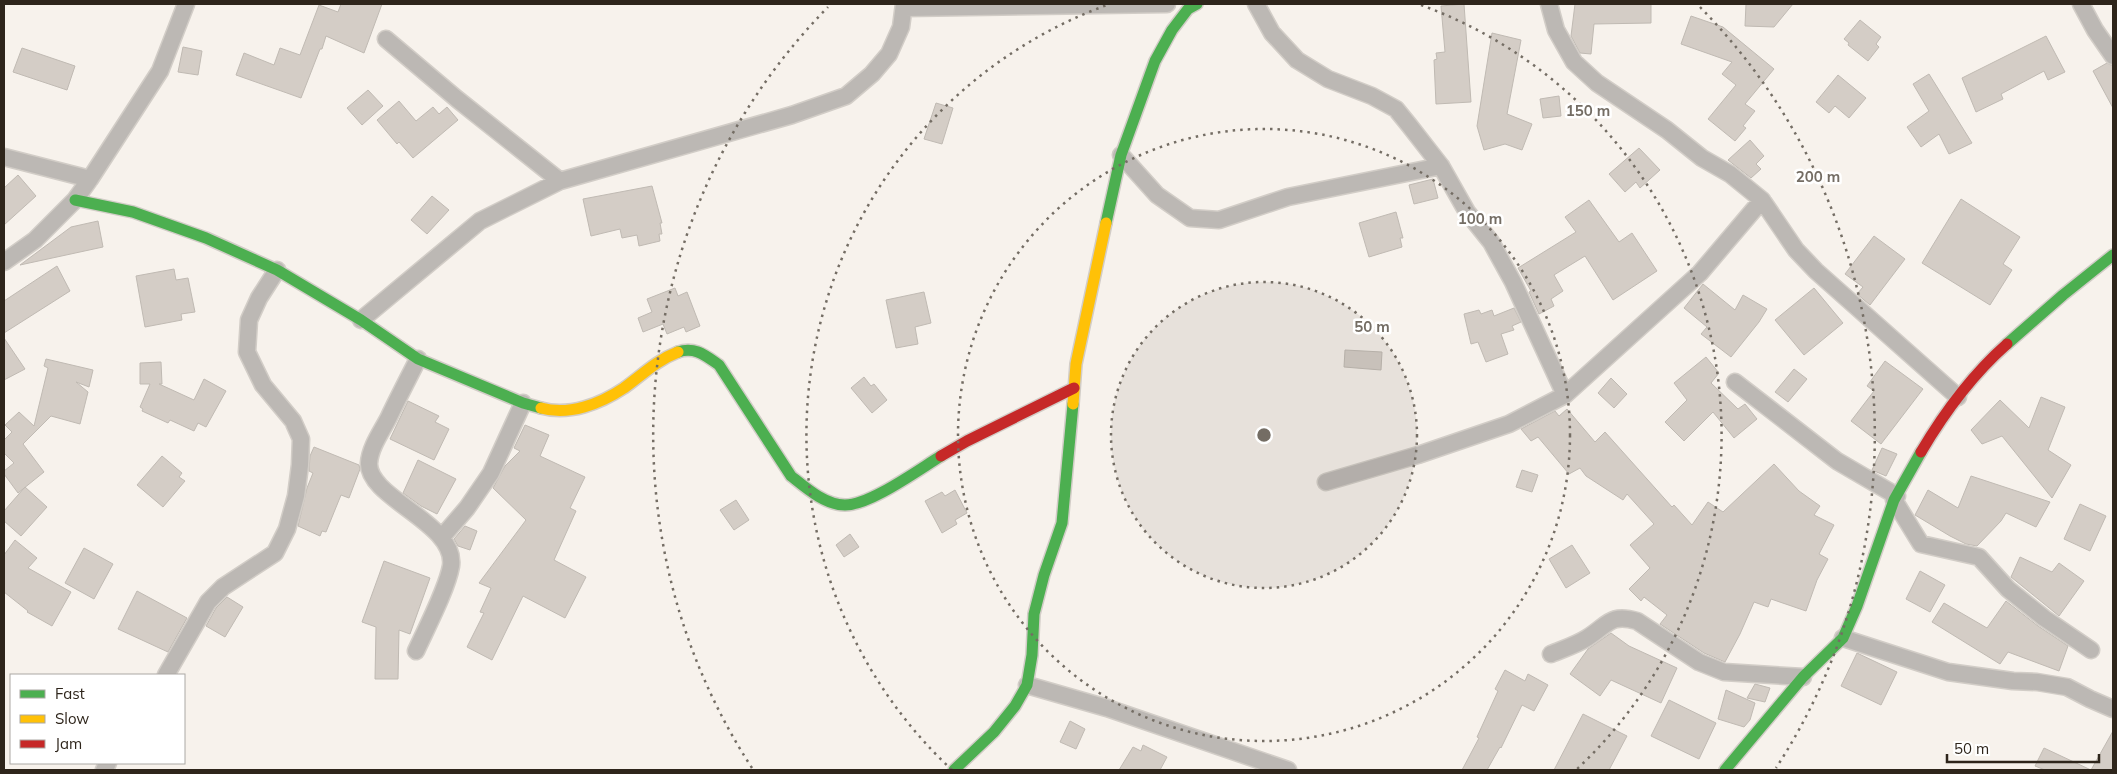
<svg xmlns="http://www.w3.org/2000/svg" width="2117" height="774" viewBox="0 0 2117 774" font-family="Mulish,sans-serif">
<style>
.building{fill:#d4cdc6;stroke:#c0bab3}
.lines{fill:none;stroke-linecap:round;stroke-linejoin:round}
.street-casing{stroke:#d2cdc7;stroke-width:19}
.fast-casing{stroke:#d2cdc7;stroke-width:14}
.slow-casing{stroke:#d2cdc7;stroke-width:14}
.jam-casing{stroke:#d2cdc7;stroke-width:14}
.street{stroke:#bcb8b4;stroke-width:16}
.fast{stroke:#4caf50;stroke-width:11}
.slow{stroke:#ffc107;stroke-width:11}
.jam{stroke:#c62828;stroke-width:11}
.ring{fill:none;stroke:#746d64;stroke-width:2.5;stroke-dasharray:2.5 5}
.centre{fill:#746d64;stroke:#fff;stroke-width:2.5}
.ring-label{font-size:15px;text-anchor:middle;font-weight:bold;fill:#746d64;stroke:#fff;stroke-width:5;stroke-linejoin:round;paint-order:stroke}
</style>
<rect width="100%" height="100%" fill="#f7f2ec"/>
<!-- building -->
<path class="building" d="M 341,4 L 382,4 L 364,53 L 326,36 L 322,49 L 320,49 L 301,98 L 236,75 L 244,53 L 274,65 L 280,48 L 300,55 L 319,5 L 338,12 Z
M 1464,4 L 1471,102 L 1436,104 L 1434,60 L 1437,59 L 1436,53 L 1445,52 L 1441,6 Z
M 1575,4 L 1651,4 L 1651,23 L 1594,24 L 1591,54 L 1580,53 L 1571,36 Z
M 1746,4 L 1793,4 L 1774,27 L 1745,26 Z
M 1691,16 L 1723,27 L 1774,69 L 1745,104 L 1755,111 L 1743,126 L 1746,128 L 1735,141 L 1708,119 L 1736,85 L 1722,74 L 1732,62 L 1681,44 Z
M 1860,20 L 1881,37 L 1876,44 L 1879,47 L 1868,61 L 1848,45 L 1849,43 L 1844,39 Z
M 1492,33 L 1521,40 L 1507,114 L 1532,124 L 1522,150 L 1505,144 L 1484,150 L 1477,126 Z
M 2046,36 L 2065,72 L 2048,80 L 2044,71 L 2001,94 L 2003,99 L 1976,112 L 1962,78 Z
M 183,47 L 202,51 L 198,75 L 178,72 Z
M 22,48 L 75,66 L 67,90 L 13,72 Z
M 2107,63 L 2113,66 L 2113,108 L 2093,71 Z
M 1929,74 L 1972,143 L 1949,154 L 1939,134 L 1921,147 L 1907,127 L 1929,111 L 1913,84 Z
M 1838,75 L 1866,98 L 1849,118 L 1835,106 L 1829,113 L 1816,102 Z
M 368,90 L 383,106 L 362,125 L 347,108 Z
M 1559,96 L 1561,116 L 1543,118 L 1540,99 Z
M 399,101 L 416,121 L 433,107 L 439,114 L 447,107 L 458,120 L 413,158 L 399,142 L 397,144 L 377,120 Z
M 936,103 L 953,108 L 942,144 L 924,139 Z
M 1750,140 L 1764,156 L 1756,164 L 1761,169 L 1751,178 L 1728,160 Z
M 1639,148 L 1660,170 L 1640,188 L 1636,182 L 1625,192 L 1609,174 Z
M 18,175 L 36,196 L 4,225 L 4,188 Z
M 1433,179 L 1438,198 L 1414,204 L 1409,185 Z
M 652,186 L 662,223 L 660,223 L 662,234 L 659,234 L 660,241 L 639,246 L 637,235 L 622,238 L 620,229 L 591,236 L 583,199 Z
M 432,196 L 449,210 L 427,234 L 411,220 Z
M 1961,199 L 2020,237 L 2003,264 L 2012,270 L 1990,305 L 1922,263 Z
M 1589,200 L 1619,242 L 1632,233 L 1657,271 L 1613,300 L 1585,256 L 1554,275 L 1563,291 L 1551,299 L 1554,306 L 1539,314 L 1529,292 L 1531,291 L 1518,268 L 1576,232 L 1565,217 Z
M 1396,212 L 1403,238 L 1400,238 L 1402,247 L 1369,257 L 1359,223 Z
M 98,221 L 103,247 L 20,265 L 71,227 Z
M 1874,236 L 1905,259 L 1870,305 L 1857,294 L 1863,287 L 1845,274 Z
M 57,266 L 70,291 L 4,333 L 4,301 Z
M 174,269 L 176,280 L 188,278 L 195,312 L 181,314 L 182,320 L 145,327 L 136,276 Z
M 1703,284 L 1735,310 L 1743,295 L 1767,309 L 1759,322 L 1731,357 L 1701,334 L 1707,327 L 1684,308 Z
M 675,288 L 678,296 L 687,292 L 700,326 L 686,332 L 684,327 L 667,334 L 663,324 L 643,332 L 638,318 L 652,312 L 647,299 Z
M 1814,288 L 1843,323 L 1804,355 L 1775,320 Z
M 924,292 L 931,323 L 915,327 L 918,344 L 896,348 L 886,300 Z
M 1514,308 L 1521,322 L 1512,326 L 1514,330 L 1501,334 L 1508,354 L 1486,362 L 1478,342 L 1471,344 L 1464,314 L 1479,310 L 1481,314 L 1492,310 L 1494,316 Z
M 4,338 L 25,369 L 4,380 Z
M 1345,350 L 1382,352 L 1381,370 L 1344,367 Z
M 1706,357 L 1719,373 L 1711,383 L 1738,409 L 1745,404 L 1757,419 L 1734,438 L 1713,412 L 1684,441 L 1665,422 L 1687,400 L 1674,383 Z
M 46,359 L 93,370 L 89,387 L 76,382 L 88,392 L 80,424 L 51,416 L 23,444 L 44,472 L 18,493 L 4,474 L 4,471 L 14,463 L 4,453 L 4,440 L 12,432 L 5,425 L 19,412 L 34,426 L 48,368 L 44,366 Z
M 1885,361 L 1923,389 L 1881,444 L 1851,421 L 1874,391 L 1867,386 Z
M 161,362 L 162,384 L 159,384 L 194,400 L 204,379 L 226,391 L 206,427 L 198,423 L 194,431 L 170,420 L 168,423 L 142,411 L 143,409 L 140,407 L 150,384 L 140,384 L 140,363 Z
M 1794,369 L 1807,379 L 1788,402 L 1775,392 Z
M 864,377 L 871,386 L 874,384 L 887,400 L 872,413 L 851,388 Z
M 1611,378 L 1627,394 L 1614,408 L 1598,393 Z
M 2041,397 L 2065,407 L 2048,450 L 2071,465 L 2052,498 L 2002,436 L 1982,444 L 1971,430 L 2000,400 L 2029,428 Z
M 408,401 L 439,416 L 435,422 L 449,429 L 434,460 L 390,439 Z
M 1567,409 L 1595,442 L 1605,432 L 1672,507 L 1674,505 L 1692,525 L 1708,502 L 1723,512 L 1774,464 L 1799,491 L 1820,506 L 1814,515 L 1834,525 L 1819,554 L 1828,559 L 1817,580 L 1806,611 L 1771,599 L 1768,607 L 1754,602 L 1740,634 L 1725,662 L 1704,653 L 1660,624 L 1667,615 L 1644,597 L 1641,601 L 1629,589 L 1650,568 L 1630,545 L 1654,524 L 1627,494 L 1623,500 L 1586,476 L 1580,468 L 1569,474 L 1538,437 L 1531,441 L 1521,429 L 1555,411 L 1559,416 Z
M 525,425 L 549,435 L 540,456 L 585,477 L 570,508 L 576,511 L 554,560 L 586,577 L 565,618 L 523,596 L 492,660 L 467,647 L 484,613 L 480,612 L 491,588 L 479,583 L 526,520 L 493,488 L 505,466 L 520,451 L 514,448 Z
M 314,447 L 359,465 L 360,469 L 349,498 L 341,495 L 326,532 L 322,531 L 320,536 L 298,526 L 307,488 L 313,473 L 309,471 L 310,456 Z
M 1882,448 L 1897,454 L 1886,476 L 1872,470 Z
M 162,456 L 182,473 L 179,477 L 185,481 L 163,507 L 137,485 Z
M 418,460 L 456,479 L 437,514 L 421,506 L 403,493 Z
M 1522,470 L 1538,475 L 1532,492 L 1516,487 Z
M 1971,476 L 2050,502 L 2036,527 L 2006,513 L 2001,521 L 1977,546 L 1966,544 L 1950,536 L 1915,515 L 1928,490 L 1958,508 Z
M 25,487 L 47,507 L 21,536 L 4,521 L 4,511 Z
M 955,490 L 967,513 L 955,520 L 957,524 L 942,533 L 925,501 L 942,492 L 945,496 Z
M 736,500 L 749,520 L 734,530 L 720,510 Z
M 2080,504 L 2106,516 L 2090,551 L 2064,539 Z
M 465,526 L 477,531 L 470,550 L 458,546 L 454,539 Z
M 850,534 L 859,547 L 844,557 L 836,545 Z
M 15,540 L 37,558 L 28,568 L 71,592 L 52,626 L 27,612 L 28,611 L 4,592 L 4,555 Z
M 1572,545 L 1590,573 L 1566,588 L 1549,559 Z
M 84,548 L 113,564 L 94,599 L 65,583 Z
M 2020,557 L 2052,572 L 2059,563 L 2084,581 L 2059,616 L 2011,577 Z
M 384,561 L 430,578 L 410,634 L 399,630 L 398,679 L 375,679 L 376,627 L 362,622 Z
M 1920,571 L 1945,585 L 1930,612 L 1906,599 Z
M 137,591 L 187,618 L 168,652 L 118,629 Z
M 227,597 L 243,607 L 225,637 L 206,626 L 216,608 Z
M 2006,601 L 2038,626 L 2068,646 L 2059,671 L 2008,652 L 2000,664 L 1932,622 L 1944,603 L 1987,628 Z
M 1611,633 L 1629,646 L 1677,668 L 1661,703 L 1611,680 L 1600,696 L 1570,674 L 1588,649 Z
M 1857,653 L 1897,672 L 1881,705 L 1841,686 Z
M 1505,670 L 1525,681 L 1528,674 L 1548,685 L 1534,711 L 1522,705 L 1501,748 L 1500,747 L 1487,770 L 1462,770 L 1479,738 L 1477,737 L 1498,691 L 1495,689 Z
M 1755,684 L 1770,688 L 1765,702 L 1747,698 Z
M 1726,690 L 1755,703 L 1750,720 L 1744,727 L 1718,719 Z
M 1669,700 L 1716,723 L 1699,759 L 1651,736 Z
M 1583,714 L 1627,736 L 1609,770 L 1554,770 Z
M 1070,721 L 1085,729 L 1076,749 L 1060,742 Z
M 2113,731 L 2113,770 L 2045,770 L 2035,766 L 2044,748 L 2091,770 Z
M 1143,745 L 1167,757 L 1160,770 L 1119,770 L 1133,747 L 1141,751 Z"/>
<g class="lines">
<!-- street casing -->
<g class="street-casing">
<path id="street" d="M 1256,4 L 1272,33 L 1297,60 L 1328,79 L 1372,96 L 1396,109 L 1409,125 L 1441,166 L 1467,212 L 1491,242 L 1513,282 L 1565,395
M 1549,4 L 1556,30 L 1574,62 L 1597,83 L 1667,130 L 1702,158 L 1730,174 L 1762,200 L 1796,250 L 1816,271 L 1958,397
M 2081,4 L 2095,30 L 2113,56
M 905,8 L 1167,4
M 386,39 L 457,99 L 560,181
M 1121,155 L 1157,195 L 1190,218 L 1219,220 L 1288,197 L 1441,166
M 4,157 L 90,179
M 4,262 L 35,240 L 75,200 L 90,179 L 160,71 L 186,4
M 361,320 L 480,221 L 560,181 L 792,115 L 846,96 L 872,74 L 889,54 L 901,27 L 904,4
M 1735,382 L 1837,461 L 1897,496
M 1326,482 L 1418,455 L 1509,424 L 1565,395 L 1700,273 L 1762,200
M 1894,500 L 1921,544 L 1979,557 L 2008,589 L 2044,618 L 2091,650
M 442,537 L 467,508 L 491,473 L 523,403
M 1843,638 L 1948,672 L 2013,681 L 2037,682 L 2067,687 L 2090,699 L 2113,709
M 416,651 C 426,629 447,589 451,566 C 457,523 367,498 369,463 C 370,447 382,431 389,417 C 398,398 408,379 418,359
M 1551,654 C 1563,649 1576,645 1587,638 C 1608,625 1610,613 1637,621 L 1699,662 L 1724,672 L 1803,677
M 166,675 L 208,602 L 223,587 L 275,553 L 287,529 L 296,496 L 300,465 L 301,439 L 293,421 L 263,385 L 247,352 L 249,320 L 259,298 L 277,270
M 1027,685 L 1107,708 L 1288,770
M 104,770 L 108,763"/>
</g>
<!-- fast casing -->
<g class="fast-casing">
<path id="fast" d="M 75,200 L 133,212 L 206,238 L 277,270 L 361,320 L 418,359 L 523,403 L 541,408
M 1106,223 L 1121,155 L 1155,61 L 1172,30 L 1188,9 L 1197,4
M 2007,344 L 2063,295 L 2113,255
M 678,352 C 695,346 706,356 719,365 L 791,476 C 806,488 825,505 845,505 C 870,505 918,470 941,456
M 954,770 L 994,732 L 1015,706 L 1027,685 L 1032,655 L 1034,614 L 1044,575 L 1062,523 L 1073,404
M 1725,770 L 1803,677 L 1843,638 L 1857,606 L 1894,500 L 1921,452"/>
</g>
<!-- slow casing -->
<g class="slow-casing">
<path id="slow" d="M 1073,404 L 1076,364 L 1106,223
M 541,408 C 569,416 600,404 624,388 C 642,375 657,360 678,352"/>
</g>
<!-- jam casing -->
<g class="jam-casing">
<path id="jam" d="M 1921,452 C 1944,413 1973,374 2007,344
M 941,456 L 967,441 L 1074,388"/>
</g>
<!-- street -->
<use href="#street" class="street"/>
<!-- fast -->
<use href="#fast" class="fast"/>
<!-- slow -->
<use href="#slow" class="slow"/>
<!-- jam -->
<use href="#jam" class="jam"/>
</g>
<!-- distance rings -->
<circle cx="1264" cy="435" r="153" fill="#746d64" fill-opacity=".12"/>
<g class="ring">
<circle cx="1264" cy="435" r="153"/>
<circle cx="1264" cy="435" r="306"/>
<path d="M952 770A458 458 0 0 1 1107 5M1421 5A458 458 0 0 1 1576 770"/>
<path d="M752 768A611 611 0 0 1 828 7M1700 7A611 611 0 0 1 1776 768"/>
</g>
<circle cx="1264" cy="435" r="8" class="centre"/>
<g class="ring-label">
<text x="1588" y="116">150 m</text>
<text x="1818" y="182">200 m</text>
<text x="1480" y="224">100 m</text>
<text x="1372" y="332">50 m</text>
</g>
<!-- border -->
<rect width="2117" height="774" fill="none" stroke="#2e251b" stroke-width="10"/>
<!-- legend -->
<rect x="10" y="674" width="175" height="90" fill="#ffffff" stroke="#aba8a4"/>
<rect x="20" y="690" width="25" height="8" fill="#4caf50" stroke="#aba8a4"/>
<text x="55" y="699" font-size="15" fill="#2e251b">Fast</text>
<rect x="20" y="715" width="25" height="8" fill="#ffc107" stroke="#aba8a4"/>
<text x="55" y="724" font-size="15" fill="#2e251b">Slow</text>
<rect x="20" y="740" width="25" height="8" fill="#c62828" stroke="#aba8a4"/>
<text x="55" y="749" font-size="15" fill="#2e251b">Jam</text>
<!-- scale -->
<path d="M1947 754v8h152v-8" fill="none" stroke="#2e251b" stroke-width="2.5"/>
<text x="1954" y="754" font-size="15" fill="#2e251b" stroke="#ffffff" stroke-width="4" paint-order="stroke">50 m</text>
</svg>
